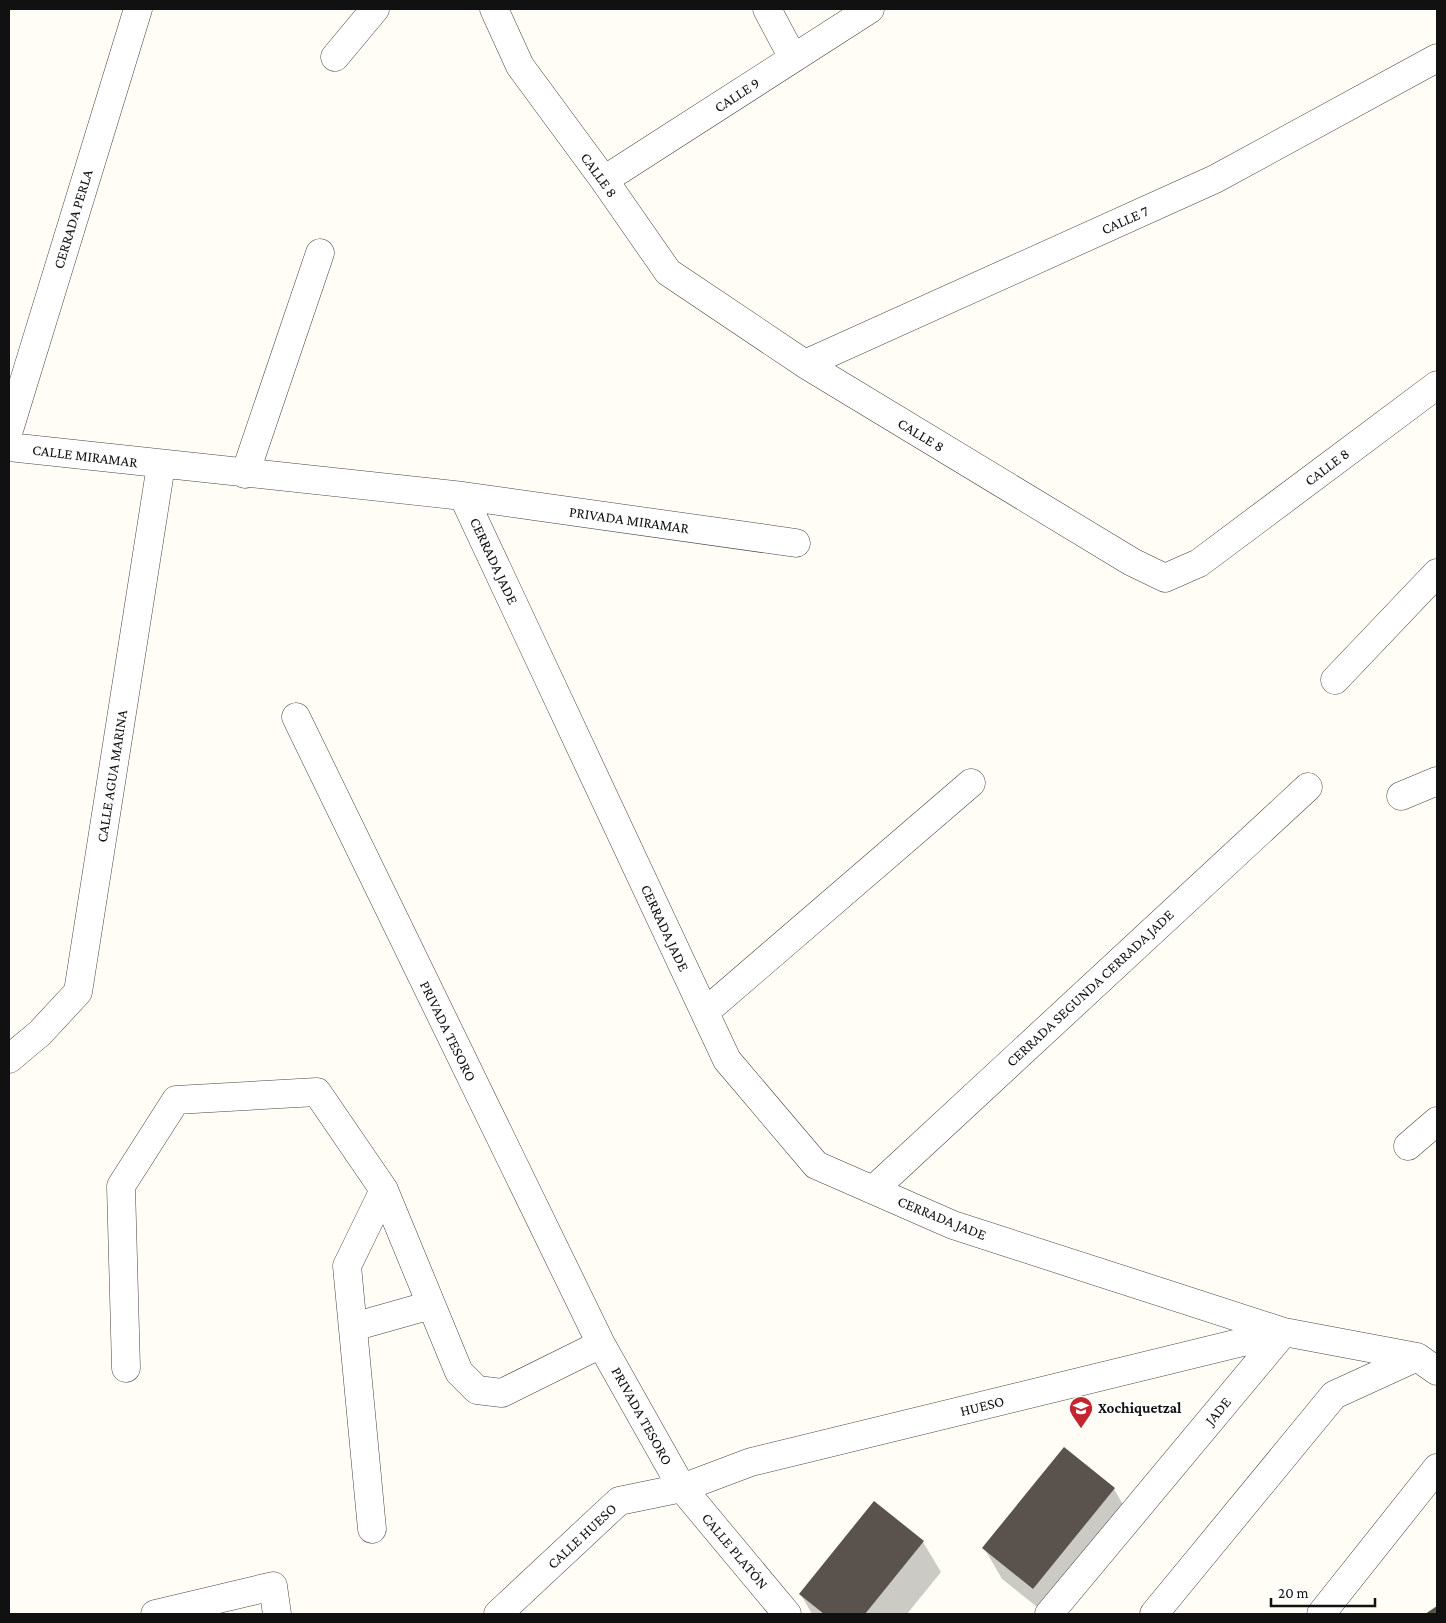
<svg xmlns="http://www.w3.org/2000/svg" width="1446" height="1623" viewBox="0 0 1446 1623" font-family="'Crimson Pro',serif">
<style>
.shadow{fill:#0003}
.building{fill:#5a524d}
.lines{fill:none;stroke-linecap:round;stroke-linejoin:round}
.minor-casing{stroke:#444;stroke-width:29}
.minor{stroke:#fff;stroke-width:28}
.labels{text-anchor:middle;dominant-baseline:central;stroke-width:5;stroke-linejoin:round;paint-order:stroke}
.street-label{font-size:15px;fill:#111;stroke:#fff}
.poi-label{font-size:15px;font-weight:bold;fill:#111;stroke:#fff;text-anchor:start}
</style>
<rect width="100%" height="100%" fill="#fffdf5"/>
<!-- shadow -->
<path class="shadow" d="M 1114,1489 L 1132,1520 L 1046,1614 L 1002,1579 L 984,1548 Z
M 923,1542 L 941,1572 L 907,1614 L 812,1614 L 801,1595 Z"/>
<!-- building -->
<path class="building" d="M 1064,1447 L 1115,1488 L 1033,1589 L 982,1548 Z
M 874,1501 L 924,1541 L 865,1614 L 824,1614 L 799,1594 Z
M 1437,1606 L 1437,1614 L 1425,1614 Z"/>
<g class="lines">
<!-- minor casing -->
<g class="minor-casing">
<path id="minor" d="M 494,9 L 520,66 L 604,180 L 668,272 L 805,364 L 1132,562 L 1165,578 L 1199,563 L 1437,385
M 767,9 L 793,58
M 335,57 L 375,9
M 604,180 L 870,9
M 805,364 L 1215,179 L 1437,58
M 9,430 L 138,9
M 9,447 L 463,496 L 796,543
M 245,474 L 320,253
M 463,496 L 727,1060 L 816,1165 L 953,1225 L 1284,1332 L 1417,1357 L 1437,1371
M 1335,680 L 1437,573
M 296,717 L 601,1344 L 682,1488 L 787,1614
M 1401,796 L 1437,781
M 705,1012 L 971,783
M 9,1059 L 40,1033 L 78,992 L 161,465
M 1408,1146 L 1437,1121
M 873,1190 L 1308,787
M 353,1327 L 431,1305
M 126,1368 L 121,1186 L 176,1100 L 317,1092 L 384,1190 L 459,1372 L 477,1390 L 502,1393 L 601,1344
M 372,1529 L 347,1266 L 384,1190
M 155,1614 L 273,1586 L 277,1614
M 498,1614 L 619,1501 L 682,1488 L 751,1462 L 1284,1332
M 1049,1614 L 1284,1332
M 1154,1614 L 1334,1395 L 1417,1357
M 1321,1614 L 1437,1468"/>
</g>
<!-- minor -->
<use href="#minor" class="minor"/>
</g>
<!-- icons -->
<defs>
<g id="school-pin" transform="scale(1.25)"><path d="M0 17L-7.5 6A9.5 9.5 0 1 1 7.5 6Z" fill="#c4262e" stroke="#fff"/><path d="M0-5L7-2L0 1L-7-2ZM-4 1L0 2.5L4 1V4Q0 6-4 4Z" fill="#fff"/></g>
</defs>
<g fill-rule="evenodd">
<use href="#school-pin" x="1081" y="1408"/>
</g>
<g class="labels">
<!-- street labels -->
<g class="street-label">
<text transform="translate(737 95) rotate(-33)">CALLE 9</text>
<text transform="translate(599 175) rotate(54)">CALLE 8</text>
<text transform="translate(73 219) rotate(-73)">CERRADA PERLA</text>
<text transform="translate(1125 220) rotate(-24)">CALLE 7</text>
<text transform="translate(921 435) rotate(31)">CALLE 8</text>
<text transform="translate(85 456) rotate(7)">CALLE MIRAMAR</text>
<text transform="translate(1327 467) rotate(-37)">CALLE 8</text>
<text transform="translate(629 520) rotate(8)">PRIVADA MIRAMAR</text>
<text transform="translate(494 561) rotate(65)">CERRADA JADE</text>
<text transform="translate(112 776) rotate(-81)">CALLE AGUA MARINA</text>
<text transform="translate(665 928) rotate(65)">CERRADA JADE</text>
<text transform="translate(1090 988) rotate(-43)">CERRADA SEGUNDA CERRADA JADE</text>
<text transform="translate(448 1031) rotate(64)">PRIVADA TESORO</text>
<text transform="translate(942 1218) rotate(22)">CERRADA JADE</text>
<text transform="translate(982 1406) rotate(-14)">HUESO</text>
<text transform="translate(1218 1411) rotate(-50)">JADE</text>
<text transform="translate(642 1416) rotate(61)">PRIVADA TESORO</text>
<text transform="translate(582 1536) rotate(-43)">CALLE HUESO</text>
<text transform="translate(735 1551) rotate(50)">CALLE PLATÓN</text>
</g>
<!-- poi labels -->
<g class="poi-label">
<text x="1098" y="1408">Xochiquetzal</text>
</g>
</g>
<!-- border -->
<rect width="1446" height="1623" fill="none" stroke="#111111" stroke-width="20"/>
<!-- scale -->
<path d="M1271 1598v8h104v-8" fill="none" stroke="#111111" stroke-width="2.5"/>
<text x="1278" y="1598" font-size="15" fill="#111111" stroke="#ffffff" stroke-width="4" paint-order="stroke">20 m</text>
</svg>
